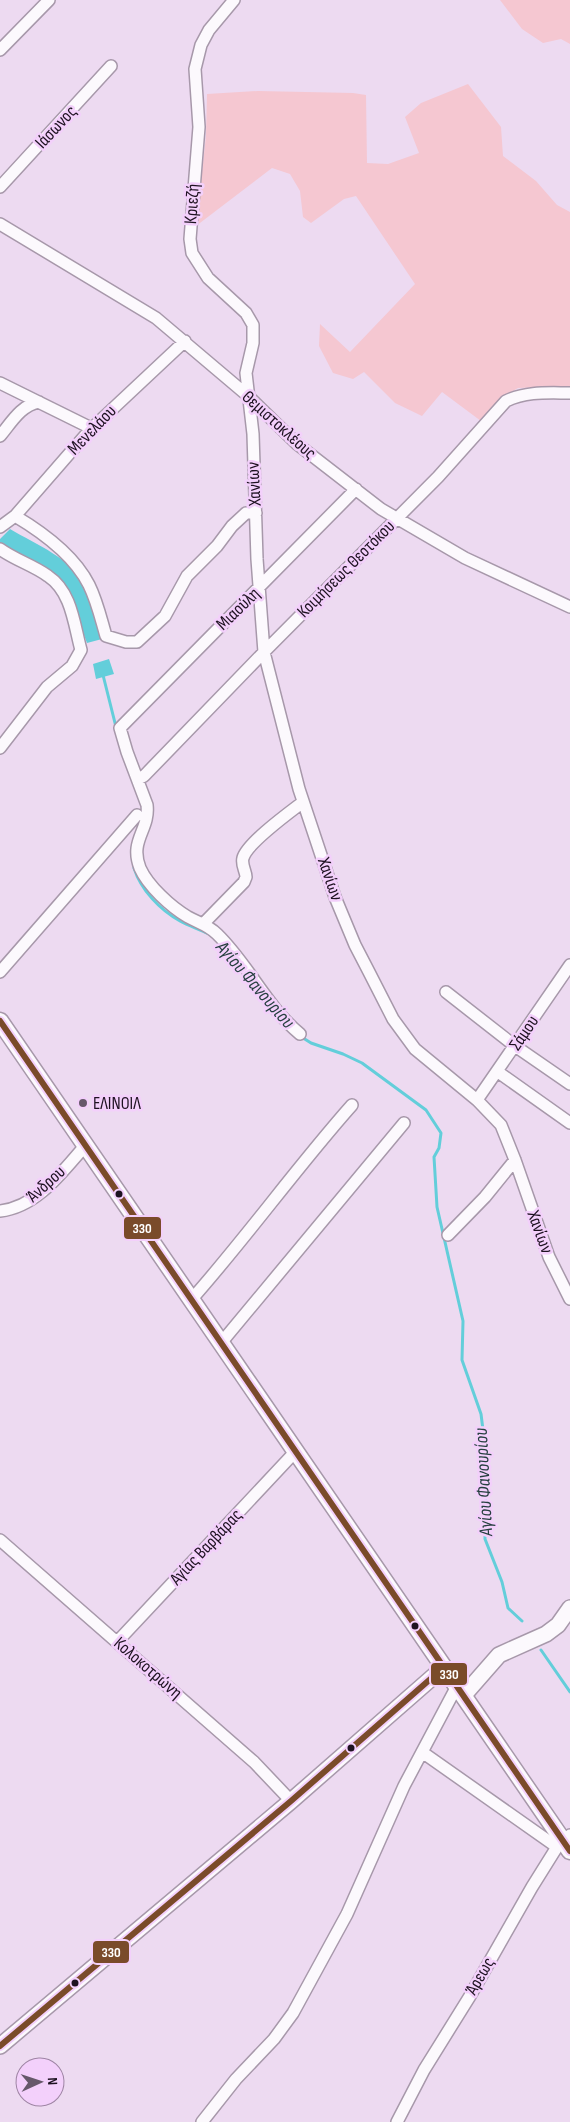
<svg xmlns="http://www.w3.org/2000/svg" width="570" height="2122" viewBox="0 0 570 2122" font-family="'Sofia Sans Condensed',sans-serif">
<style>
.green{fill:#f5c7d1}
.water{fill:#63ceda}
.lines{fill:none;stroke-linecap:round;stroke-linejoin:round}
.stream{stroke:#63ceda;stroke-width:3}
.minor-casing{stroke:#a798aa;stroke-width:14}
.tertiary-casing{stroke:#a798aa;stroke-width:18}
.secondary-casing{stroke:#a798aa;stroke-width:19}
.minor{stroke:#fcf9fd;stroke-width:11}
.tertiary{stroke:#fcf9fd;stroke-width:15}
.secondary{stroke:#fcf9fd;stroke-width:16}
.bus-1-casing{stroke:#f3d0fb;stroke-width:10}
.bus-1{stroke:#7a4b2a;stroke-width:6}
.poi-dot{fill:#66586a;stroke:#f3d0fb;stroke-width:2}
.bus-dot{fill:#1e1221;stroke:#f3d0fb;stroke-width:2}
.labels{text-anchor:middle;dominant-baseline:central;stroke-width:5;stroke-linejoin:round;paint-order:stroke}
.street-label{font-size:18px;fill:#1e1221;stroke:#f3d0fb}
.poi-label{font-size:18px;fill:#1e1221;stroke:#f3d0fb;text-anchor:start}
.water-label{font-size:19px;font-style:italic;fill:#263f40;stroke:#f3d0fb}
.line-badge{stroke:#f3d0fb;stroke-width:2}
.badge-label{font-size:14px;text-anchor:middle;font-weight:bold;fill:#fff}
</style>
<rect width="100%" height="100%" fill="#eddaf1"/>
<!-- green -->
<path class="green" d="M 500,0 L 570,0 L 570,44 L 561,39 L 543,43 L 522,29 Z
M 468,84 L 501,127 L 503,156 L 536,181 L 557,205 L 570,212 L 570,386 L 518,388 L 501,398 L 481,421 L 442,392 L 422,416 L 395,403 L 364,372 L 353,379 L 333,373 L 319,346 L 320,324 L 350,352 L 415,284 L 356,196 L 344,199 L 311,223 L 303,217 L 300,191 L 290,174 L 272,168 L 196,226 L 206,136 L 207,94 L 258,91 L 353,93 L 366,95 L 367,163 L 388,164 L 419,153 L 405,117 L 421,103 Z"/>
<!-- water -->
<path class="water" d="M 10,529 C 37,545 71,558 87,587 C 94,600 98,624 102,639 L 87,643 L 70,599 L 0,543 L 0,539 Z
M 109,659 L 114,674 L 96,679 L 93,664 Z"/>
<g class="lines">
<!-- stream -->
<path class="stream" d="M 103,675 L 116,727
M 134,868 C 141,890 160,910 180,921 C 189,926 199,929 209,934
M 300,1036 L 311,1043 L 343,1054 L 362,1063 L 426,1110 L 441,1133 L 439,1148 L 434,1157 L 437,1207 L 463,1321 L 462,1360 L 481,1414 L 486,1454 L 485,1539 L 502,1582 L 508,1608 L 522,1621
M 541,1650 L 570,1692"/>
<!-- minor casing -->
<g class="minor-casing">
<path id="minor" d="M 234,0 L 209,30 L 201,45 L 195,69 L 199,127 L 190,239 L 192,253 L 208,278 L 246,313 L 253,325 L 253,343 L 246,373 L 253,434 L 257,559 L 264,652 L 299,789 L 335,897 L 355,945 L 369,972 L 393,1019 L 415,1049 L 477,1100 L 501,1125 L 515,1160 L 549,1257 L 570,1299
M 0,50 L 49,0
M 0,187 L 111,66
M 0,224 L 156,318 L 247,395 L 297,444 L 381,509 L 465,558 L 570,607
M 0,383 L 91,428
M 0,436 C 11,423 21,405 39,402
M 15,516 C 42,532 74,555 89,585 C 97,601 101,619 106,636 L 126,642 L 137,642 L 165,616 L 187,576 L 217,546 L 232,526 L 246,513 L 256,513
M 0,527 L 15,516 L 89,431 L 185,341
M 0,549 C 15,560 33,565 48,576 C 72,592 74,625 81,650 L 72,666 L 47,687 L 0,748
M 138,779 L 144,776 L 264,652 L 438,477 L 506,401 C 527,391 548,393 570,393
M 204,923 L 244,882 L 246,877 C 246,871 241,865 243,858 C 247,843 290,812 303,802
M 0,972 L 137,815
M 446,992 L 515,1046 L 570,1084
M 300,1034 C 266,1006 249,965 217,934 C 208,925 199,923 188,917 C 171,907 148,886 140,868 C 129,840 150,830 147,805 L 127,752 L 120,728 L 356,489
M 498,1072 L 570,1123
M 477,1100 L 570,965
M 0,1211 C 37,1207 62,1172 85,1146
M 448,1235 L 485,1197 L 515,1160
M 191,1300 C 247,1237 296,1168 352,1105
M 221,1343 L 404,1123
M 0,1540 L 254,1762 L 291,1801
M 117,1642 L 295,1452
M 422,1752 L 557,1847
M 202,2122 L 236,2079 L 274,2039 L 293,2013 L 347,1914 L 404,1786 L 457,1686
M 397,2122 L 424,2070 L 470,1996 L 532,1887 L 557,1847 L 570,1835"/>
</g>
<!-- tertiary casing -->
<g class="tertiary-casing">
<path id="tertiary" d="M 464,1695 L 499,1655 L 546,1634 L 558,1625 L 570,1608
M 0,2046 L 291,1801 L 443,1668"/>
</g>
<!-- secondary casing -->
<g class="secondary-casing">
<path id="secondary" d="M 0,1021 L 570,1851"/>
</g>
<!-- minor -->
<use href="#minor" class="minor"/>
<!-- tertiary -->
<use href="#tertiary" class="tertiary"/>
<!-- secondary -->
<use href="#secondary" class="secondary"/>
<!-- bus-1 casing -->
<g class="bus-1-casing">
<path id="bus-1" d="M 0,1021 L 570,1851
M 0,2046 L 291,1801 L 443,1668"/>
</g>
<!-- bus-1 -->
<use href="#bus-1" class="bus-1"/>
</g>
<!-- markers -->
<circle class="poi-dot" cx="83" cy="1103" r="5"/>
<g class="bus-dot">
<circle cx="119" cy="1194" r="4.5"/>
<circle cx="415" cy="1626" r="4.5"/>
<circle cx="351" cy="1748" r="4.5"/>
<circle cx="75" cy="1983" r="4.5"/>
</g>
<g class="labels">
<!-- street labels -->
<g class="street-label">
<text transform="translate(56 127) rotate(-47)">Ιάσωνος</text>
<text transform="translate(192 204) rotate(-86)">Κριεζή</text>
<text transform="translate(279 425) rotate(42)">Θεμιστοκλέους</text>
<text transform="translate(92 430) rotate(-46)">Μενελάου</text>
<text transform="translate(254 484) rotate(-93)">Χανίων</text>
<text transform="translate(346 569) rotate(-45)">Κοιμήσεως Θεοτόκου</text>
<text transform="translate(238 609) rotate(-44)">Μιαούλη</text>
<text transform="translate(330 879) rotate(71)">Χανίων</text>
<text transform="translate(524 1033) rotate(-56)">Σάμου</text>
<text transform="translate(46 1184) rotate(-42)">Άνδρου</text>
<text transform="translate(540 1232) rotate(70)">Χανίων</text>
<text transform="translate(206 1547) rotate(-47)">Αγίας Βαρβάρας</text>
<text transform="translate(148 1668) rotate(41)">Κολοκοτρώνη</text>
<text transform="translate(480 1976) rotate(-60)">Άρεως</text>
</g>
<!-- poi labels -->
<g class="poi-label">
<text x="93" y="1103">ΕΛΙΝΟΙΛ</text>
</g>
<!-- water labels -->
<g class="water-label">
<text transform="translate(255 985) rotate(49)">Αγίου Φανουρίου</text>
<text transform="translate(484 1482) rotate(-93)">Αγίου Φανουρίου</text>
</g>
</g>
<g class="line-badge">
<rect x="123" y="1216" width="39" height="24" rx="5" fill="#7a4b2a"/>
<rect x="430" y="1662" width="38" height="24" rx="5" fill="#7a4b2a"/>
<rect x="92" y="1940" width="38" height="24" rx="5" fill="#7a4b2a"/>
</g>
<g class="badge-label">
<text x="142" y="1233">330</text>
<text x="449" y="1679">330</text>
<text x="111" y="1957">330</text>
</g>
<!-- north arrow -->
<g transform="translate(40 2082) rotate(87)"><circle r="24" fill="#f3d0fb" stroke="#9e84a4"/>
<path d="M0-4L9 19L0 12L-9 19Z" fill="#66586a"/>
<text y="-8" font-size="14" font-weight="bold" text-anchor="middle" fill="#1e1221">N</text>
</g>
</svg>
